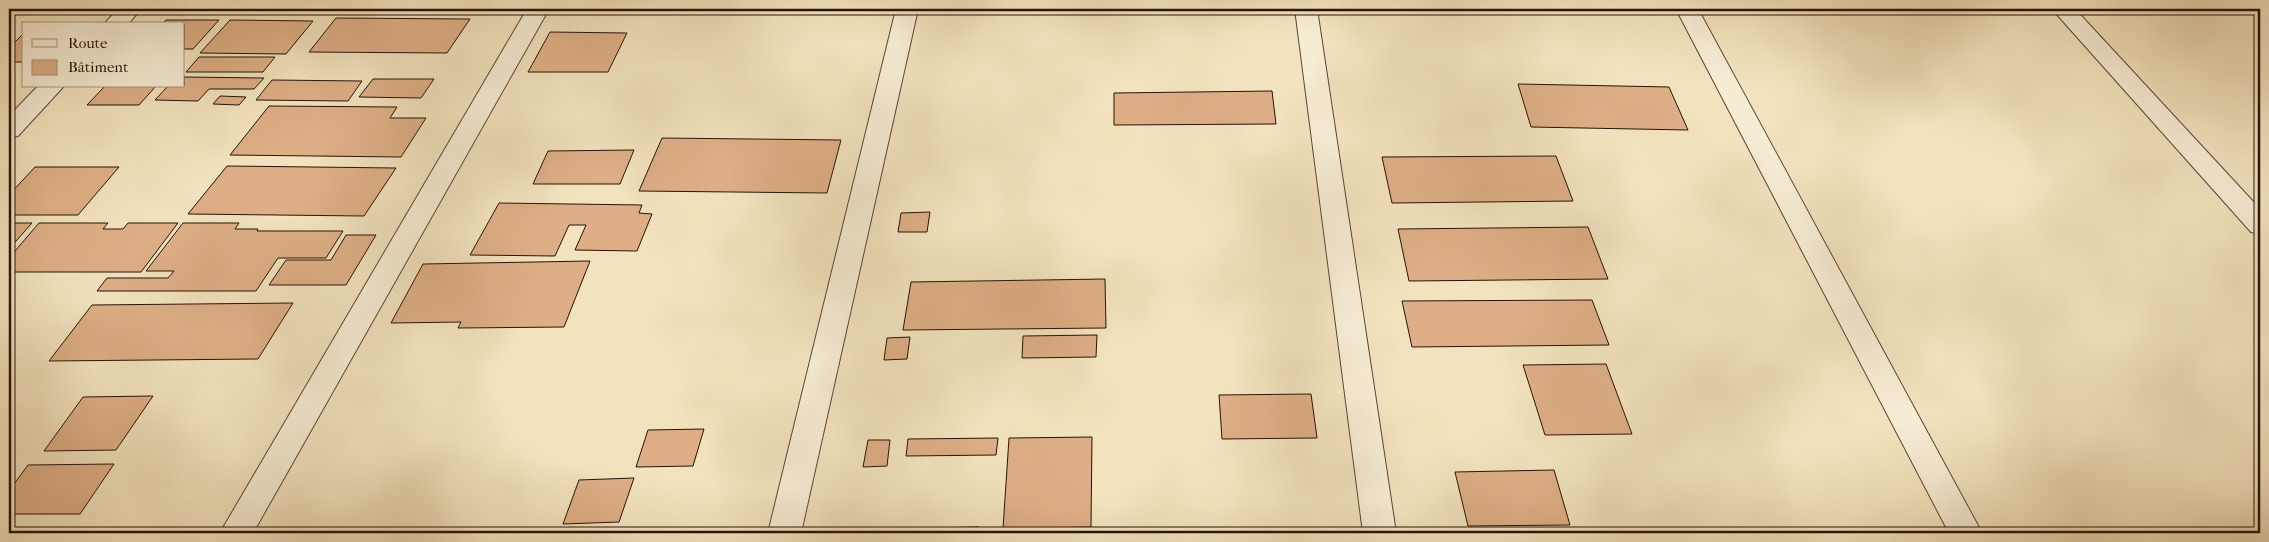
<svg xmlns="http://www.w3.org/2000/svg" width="2269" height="542" viewBox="0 0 2269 542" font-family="'IM FELL French Canon',serif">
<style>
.building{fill:#deaf86;stroke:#281208}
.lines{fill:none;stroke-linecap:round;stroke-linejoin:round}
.minor-casing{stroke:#5a4636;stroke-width:2}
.minor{fill:#f7edd5;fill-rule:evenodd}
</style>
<rect width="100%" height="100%" fill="#f2e3be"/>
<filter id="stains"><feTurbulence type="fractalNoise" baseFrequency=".004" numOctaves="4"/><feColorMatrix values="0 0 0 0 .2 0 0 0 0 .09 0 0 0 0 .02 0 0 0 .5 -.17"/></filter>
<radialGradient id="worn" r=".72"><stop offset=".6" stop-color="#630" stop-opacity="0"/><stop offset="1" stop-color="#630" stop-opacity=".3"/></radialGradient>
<!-- building -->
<path class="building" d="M 386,9 L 481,9 L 479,12 L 385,11 Z
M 336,18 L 470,19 L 447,53 L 309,52 Z
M 166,20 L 219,20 L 193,49 L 184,49 L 184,24 L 162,24 Z
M 230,20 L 313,21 L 286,54 L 200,53 Z
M 550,32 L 627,33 L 608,72 L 528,72 Z
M 23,34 L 24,62 L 9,62 L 9,48 Z
M 199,57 L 275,57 L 263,72 L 186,72 Z
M 184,77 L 264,78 L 254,89 L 209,89 L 198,101 L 155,100 L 168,86 L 184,86 Z
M 373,79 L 434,79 L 421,98 L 359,97 Z
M 272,80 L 362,81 L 348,101 L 256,100 Z
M 1518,84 L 1669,87 L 1688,130 L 1531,127 Z
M 105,86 L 156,86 L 139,105 L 87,105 Z
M 1272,91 L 1276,124 L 1114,125 L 1114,93 Z
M 220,96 L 246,97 L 239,105 L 213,104 Z
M 269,106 L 397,107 L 390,118 L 426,118 L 401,157 L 230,155 Z
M 662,138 L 841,140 L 827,193 L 639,191 Z
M 634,150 L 620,184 L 533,184 L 548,151 Z
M 1556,156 L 1573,201 L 1392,203 L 1382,157 Z
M 227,166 L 396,168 L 364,216 L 188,214 Z
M 35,167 L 119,167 L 78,215 L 9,215 L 9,195 Z
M 499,203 L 642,205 L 639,213 L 652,214 L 637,251 L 575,250 L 586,225 L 569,225 L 555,256 L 470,255 Z
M 930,212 L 927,232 L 898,232 L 901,213 Z
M 9,223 L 32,223 L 9,249 Z
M 39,223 L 108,223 L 103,229 L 123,229 L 128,223 L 178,223 L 141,272 L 9,272 L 9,258 Z
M 183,223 L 239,223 L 235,229 L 258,229 L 257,231 L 343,231 L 326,258 L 278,258 L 256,291 L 97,291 L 107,278 L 168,278 L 174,271 L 146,271 Z
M 1588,227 L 1608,279 L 1409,281 L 1398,229 Z
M 346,235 L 376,235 L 346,285 L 269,285 L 286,260 L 331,260 Z
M 590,261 L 564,327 L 458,328 L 461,322 L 391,323 L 423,264 Z
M 1105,279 L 1106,328 L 903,330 L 911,282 Z
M 1592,300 L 1609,345 L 1412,347 L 1402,301 Z
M 293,303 L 258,359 L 49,361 L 92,305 Z
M 1097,335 L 1096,357 L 1022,358 L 1023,336 Z
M 910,337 L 907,359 L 884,360 L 887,338 Z
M 1606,364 L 1632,434 L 1545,435 L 1523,365 Z
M 1311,394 L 1317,438 L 1222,439 L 1219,395 Z
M 153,396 L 116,450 L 44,451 L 83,397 Z
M 704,429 L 693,466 L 636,467 L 648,430 Z
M 1092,437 L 1091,527 L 1003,529 L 1009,438 Z
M 998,438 L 996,455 L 906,456 L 908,439 Z
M 868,440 L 890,440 L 887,466 L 863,467 Z
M 114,464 L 80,514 L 9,514 L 9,491 L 28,465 Z
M 1554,470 L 1570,525 L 1468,526 L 1455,472 Z
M 634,478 L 619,522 L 563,524 L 579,480 Z
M 979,527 L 978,533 L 872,533 L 873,529 Z"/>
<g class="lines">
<!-- minor casing -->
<g class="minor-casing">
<path id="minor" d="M 118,9 L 141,9 L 128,24 L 104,24 Z
M 527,9 L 549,9 L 253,533 L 220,533 Z
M 896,9 L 918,9 L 801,533 L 768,533 Z
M 1295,9 L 1317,9 L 1396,533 L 1363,533 Z
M 1676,9 L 1698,9 L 1982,533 L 1949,533 Z
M 2052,9 L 2075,9 L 2260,209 L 2260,234 L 2251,232 Z
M 38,86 L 64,86 L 18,136 L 9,138 L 9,116 Z"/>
</g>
<!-- minor -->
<use href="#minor" class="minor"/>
</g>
<!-- margin -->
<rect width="2269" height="542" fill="none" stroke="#f2e3be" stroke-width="30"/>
<rect x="10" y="10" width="2249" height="522" fill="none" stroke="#281208" stroke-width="2.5"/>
<rect x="15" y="15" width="2239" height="512" fill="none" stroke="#281208"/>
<!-- legend -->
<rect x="22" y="22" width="162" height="65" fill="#f7edd5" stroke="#a49583"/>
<rect x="32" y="39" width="25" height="8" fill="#f7edd5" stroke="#a49583"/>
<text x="68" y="48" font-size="15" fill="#281208">Route</text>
<rect x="32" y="60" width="25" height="15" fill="#deaf86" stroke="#a49583"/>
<text x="68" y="72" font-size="15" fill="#281208">Bâtiment</text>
<rect width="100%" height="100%" filter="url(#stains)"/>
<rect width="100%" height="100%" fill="url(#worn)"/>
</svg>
